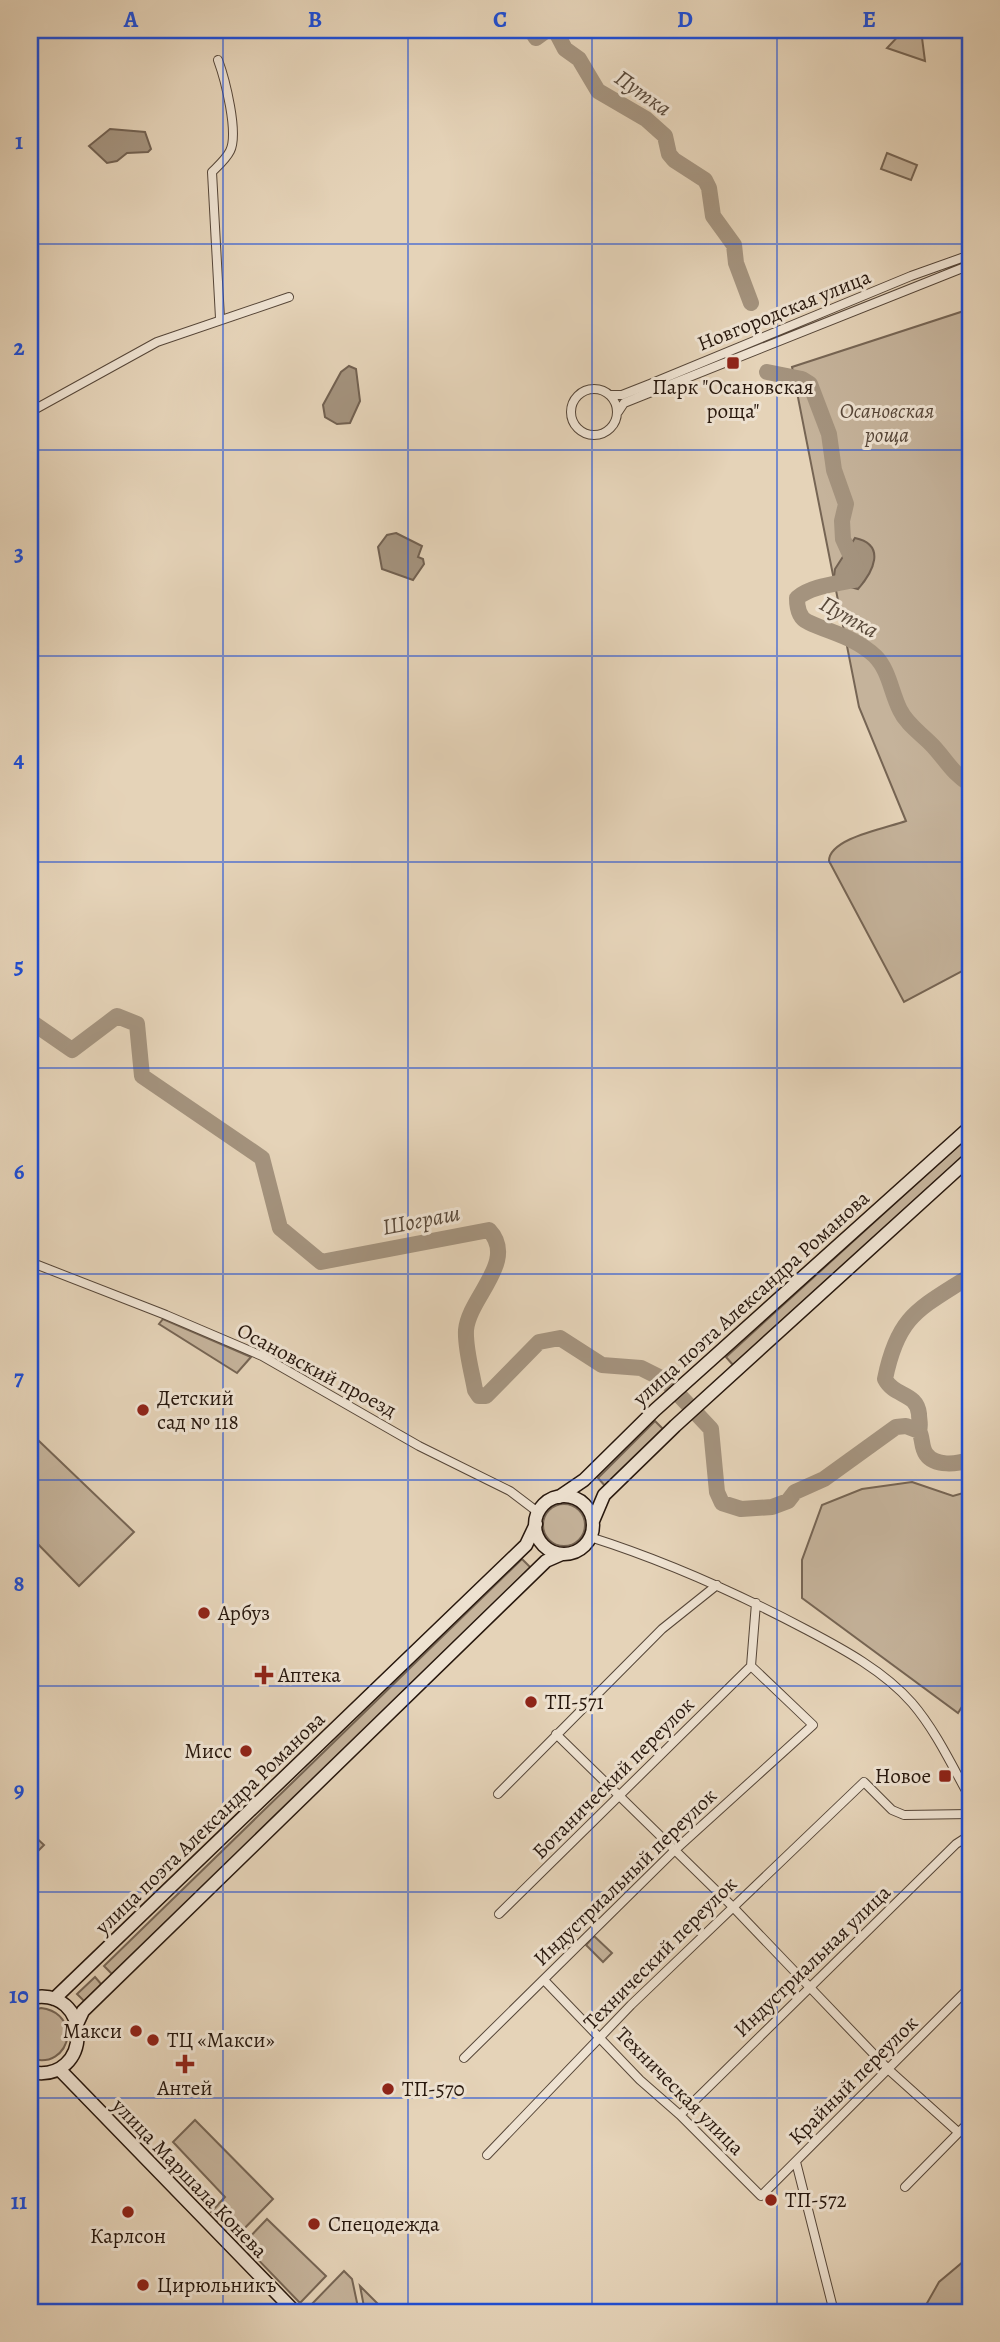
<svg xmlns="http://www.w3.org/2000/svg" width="1000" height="2342" viewBox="0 0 1000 2342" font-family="Alegreya,serif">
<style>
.green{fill:#c5b39b;stroke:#766554;stroke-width:2}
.water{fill:#a4937e;stroke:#726151;stroke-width:2}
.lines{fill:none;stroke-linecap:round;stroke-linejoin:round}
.river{stroke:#a4937e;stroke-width:16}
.minor-casing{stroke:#564638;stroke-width:10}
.secondary-casing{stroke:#27170d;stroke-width:15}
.minor{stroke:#eee2d1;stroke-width:8}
.secondary{stroke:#eee2d1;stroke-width:12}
.grid{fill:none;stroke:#1d4ed8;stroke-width:2;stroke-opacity:0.55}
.poi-dot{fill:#8f2418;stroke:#eee2d1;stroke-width:2.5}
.labels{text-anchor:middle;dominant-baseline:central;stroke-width:6;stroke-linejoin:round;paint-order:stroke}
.street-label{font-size:21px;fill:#27170d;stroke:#eee2d1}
.poi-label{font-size:21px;fill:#27170d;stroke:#eee2d1;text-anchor:start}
.park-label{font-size:21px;font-style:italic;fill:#564638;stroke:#eee2d1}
.water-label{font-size:23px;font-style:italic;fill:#59493a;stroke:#eee2d1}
.neatline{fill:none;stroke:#1d4ed8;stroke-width:2.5}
.grid-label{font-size:23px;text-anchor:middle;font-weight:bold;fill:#1d4ed8}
</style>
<rect width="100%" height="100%" fill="#e5d3b8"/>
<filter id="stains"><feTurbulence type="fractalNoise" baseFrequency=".00286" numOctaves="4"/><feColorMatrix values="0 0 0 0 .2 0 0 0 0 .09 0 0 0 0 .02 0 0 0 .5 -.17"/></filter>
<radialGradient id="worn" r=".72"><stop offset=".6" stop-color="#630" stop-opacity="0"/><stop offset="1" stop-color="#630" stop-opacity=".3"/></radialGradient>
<!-- green -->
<path class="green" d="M 904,30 L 921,30 L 925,61 L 887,48 Z
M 887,153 L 917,165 L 911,180 L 881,169 Z
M 970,309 L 970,967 L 904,1002 L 829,861 C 829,838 887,828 906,821 L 859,707 L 792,367 Z
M 970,1135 L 970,1150 L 733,1365 L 726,1357 Z
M 163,1319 L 251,1357 L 237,1373 L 159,1324 Z
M 655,1421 L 663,1429 L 606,1487 L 598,1478 Z
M 39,1441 L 134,1532 L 79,1586 L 30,1536 L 30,1450 Z
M 912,1482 L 953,1496 L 970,1491 L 970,1694 L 958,1713 L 802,1598 L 802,1560 L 822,1505 L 862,1489 Z
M543 1525a21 21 0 1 1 42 0a21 21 0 1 1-42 0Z
M 522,1559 L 531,1568 L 113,1975 L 104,1966 Z
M 31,1833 L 44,1845 L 30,1859 L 30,1834 Z
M 594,1936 L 612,1953 L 603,1962 L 586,1945 Z
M 95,1977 L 102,1985 L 84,2001 L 77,1994 Z
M 41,2008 C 57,2010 66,2019 68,2035 C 65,2055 49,2065 30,2058 L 30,2011 Z
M 195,2120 L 273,2199 L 236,2237 L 211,2212 L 225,2197 L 173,2142 Z
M 267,2219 L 326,2276 L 300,2303 L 243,2244 Z
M 970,2256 L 970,2312 L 922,2312 L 939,2282 Z
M 344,2271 L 352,2279 L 359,2312 L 310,2312 L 307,2309 Z
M 360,2286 L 386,2312 L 365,2312 Z"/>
<!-- water -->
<path class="water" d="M 110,129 L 145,132 L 151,149 L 148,152 L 127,153 L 117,161 L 107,163 L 89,146 Z
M 349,366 L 356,369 L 360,401 L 350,423 L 337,424 L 325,417 L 323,405 L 341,372 Z
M 396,533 L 422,546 L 418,557 L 423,559 L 424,564 L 413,580 L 382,569 L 378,547 L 387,535 Z
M 855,538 C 887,545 873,572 858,589 L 840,584 L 834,577 L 835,569 Z"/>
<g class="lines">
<!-- river -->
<path class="river" d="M 531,30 L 536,38 L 547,30
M 555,30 L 565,49 L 579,59 L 598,91 L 646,119 L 665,136 L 669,154 L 674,160 L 705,180 L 709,188 L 713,216 L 734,245 L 736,263 L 751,303
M 767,372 L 802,379 L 810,384 L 829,434 L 834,470 L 846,504 L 842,521 L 843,539 L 858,572 L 854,580 C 836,584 811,586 797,598 C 797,607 799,618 808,622 C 831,633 855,637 875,656 C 889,670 891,692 900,710 C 907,725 922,734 933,746 C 946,760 953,774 970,784
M 30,1021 L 72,1050 L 117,1016 L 137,1024 L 142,1076 L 262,1158 L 280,1228 L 321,1262 L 489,1230 C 518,1261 469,1297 466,1330 C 465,1349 472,1372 475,1390 L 479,1396 L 486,1396 L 539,1342 L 560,1338 L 602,1365 L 641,1368 L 665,1380 L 711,1429 L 717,1492 L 722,1503 L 741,1509 L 772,1507 L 788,1501 L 795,1492 L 824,1479 L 896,1427 L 906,1426 L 919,1431 C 923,1438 921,1447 926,1454 C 935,1467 957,1464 970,1460
M 919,1431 C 921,1424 919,1421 919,1414 C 917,1392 894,1397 885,1379 C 898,1315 919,1309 970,1276"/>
<!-- minor casing -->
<g class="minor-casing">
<path id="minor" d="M 218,60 C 225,79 239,133 230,151 C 226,159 218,166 212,172 L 220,318
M571 412a23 23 0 1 1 46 0a23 23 0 1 1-46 0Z
M 610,395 L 622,395 L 650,384 L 911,276 L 970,255
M 30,412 L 157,342 L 289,297
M 618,412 L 624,403 L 970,265
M 30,1262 L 166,1315 L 262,1356 L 419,1446 L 510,1491 L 539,1513
M 590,1537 C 666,1561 737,1593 807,1630 C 843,1649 884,1671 912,1703 C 936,1731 952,1766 970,1798
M 556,1734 L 731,1905 L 889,2070 L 958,2132
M 498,1794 L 662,1629 L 717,1585
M 499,1914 L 751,1666
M 544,1980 L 640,2080 L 680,2115 L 761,2196 L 970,1987
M 464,2058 L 675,1850 L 813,1725 L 751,1666 L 756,1603
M 680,2115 L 956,1844 L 970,1835
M 487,2155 L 631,2005 L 864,1782 L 892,1810 L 904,1815 L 970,1814
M 796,2162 L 834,2312
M 905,2187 L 970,2121"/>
</g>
<!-- secondary casing -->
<g class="secondary-casing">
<path id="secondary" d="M535 1525a29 29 0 1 1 58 0a29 29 0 1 1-58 0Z
M 559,1497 L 584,1480 L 655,1410 L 970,1127
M 593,1521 L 604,1495 L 675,1426 L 970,1158
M 30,1998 C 93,1984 94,2085 30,2072
M 54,1999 L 526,1545 L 536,1524
M 77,2024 L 83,2011 L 546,1561 L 562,1554
M 59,2069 L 295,2312"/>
</g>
<!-- minor -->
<use href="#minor" class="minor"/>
<!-- secondary -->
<use href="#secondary" class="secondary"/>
</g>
<!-- grid -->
<path class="grid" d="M 223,30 L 223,2312M 408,30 L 408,2312M 592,30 L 592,2312M 777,30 L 777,2312M 30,244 L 970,244M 30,450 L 970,450M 30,656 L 970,656M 30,862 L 970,862M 30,1068 L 970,1068M 30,1274 L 970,1274M 30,1480 L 970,1480M 30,1686 L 970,1686M 30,1892 L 970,1892M 30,2098 L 970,2098"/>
<!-- markers -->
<g class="poi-dot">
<rect x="726" y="356" width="14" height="14" rx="3.5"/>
<circle cx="143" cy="1410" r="7"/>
<circle cx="204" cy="1613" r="7"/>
<path d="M260.5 1664.5h7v7h7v7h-7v7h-7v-7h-7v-7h7z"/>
<circle cx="531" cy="1702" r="7"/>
<circle cx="246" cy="1751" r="7"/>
<rect x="938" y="1769" width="14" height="14" rx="3.5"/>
<circle cx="136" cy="2031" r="7"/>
<circle cx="153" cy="2040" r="7"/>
<path d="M181.5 2053.5h7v7h7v7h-7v7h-7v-7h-7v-7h7z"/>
<circle cx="388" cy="2089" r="7"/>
<circle cx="771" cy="2200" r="7"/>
<circle cx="128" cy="2212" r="7"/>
<circle cx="314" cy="2224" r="7"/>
<circle cx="143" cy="2285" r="7"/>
</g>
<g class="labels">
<!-- street labels -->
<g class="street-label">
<text transform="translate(784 310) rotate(-22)">Новгородская улица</text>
<text transform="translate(751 1298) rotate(-42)">улица поэта Александра Романова</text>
<text transform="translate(317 1370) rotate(28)">Осановский проезд</text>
<text transform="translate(613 1778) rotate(-45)">Ботанический переулок</text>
<text transform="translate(210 1823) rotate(-44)">улица поэта Александра Романова</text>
<text transform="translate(625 1877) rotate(-44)">Индустриальный переулок</text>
<text transform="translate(660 1953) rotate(-45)">Технический переулок</text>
<text transform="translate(812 1961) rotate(-44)">Индустриальная улица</text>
<text transform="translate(853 2080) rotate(-45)">Крайный переулок</text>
<text transform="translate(680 2091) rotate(45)">Техническая улица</text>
<text transform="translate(190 2178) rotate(46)">улица Маршала Конева</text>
</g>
<!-- poi labels -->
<g class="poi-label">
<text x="733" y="387" text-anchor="middle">Парк "Осановская<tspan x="733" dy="24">роща"</tspan></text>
<text x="157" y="1398">Детский<tspan x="157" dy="24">сад № 118</tspan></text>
<text x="218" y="1613">Арбуз</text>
<text x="278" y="1675">Аптека</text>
<text x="545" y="1702">ТП-571</text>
<text x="232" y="1751" text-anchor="end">Мисс</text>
<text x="931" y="1776" text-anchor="end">Новое</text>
<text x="122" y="2031" text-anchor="end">Макси</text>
<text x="167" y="2040">ТЦ «Макси»</text>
<text x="185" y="2088" text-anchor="middle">Антей</text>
<text x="402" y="2089">ТП-570</text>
<text x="785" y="2200">ТП-572</text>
<text x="328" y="2224">Спецодежда</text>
<text x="128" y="2236" text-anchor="middle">Карлсон</text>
<text x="157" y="2285">Цирюльникъ</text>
</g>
<!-- park labels -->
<g class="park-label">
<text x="887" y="411">Осановская<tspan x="887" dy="24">роща</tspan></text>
</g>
<!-- water labels -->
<g class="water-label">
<text transform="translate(643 93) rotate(35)">Путка</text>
<text transform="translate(849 617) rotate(29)">Путка</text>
<text transform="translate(421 1220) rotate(-11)">Шограш</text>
</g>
</g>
<!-- margin -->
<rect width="1000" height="2342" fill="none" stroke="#e5d3b8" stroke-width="77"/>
<rect x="38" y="38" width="924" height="2266" class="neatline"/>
<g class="grid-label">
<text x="131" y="27">A</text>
<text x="315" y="27">B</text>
<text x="500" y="27">C</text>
<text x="685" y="27">D</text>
<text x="869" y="27">E</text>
<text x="19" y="149">1</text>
<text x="19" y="355">2</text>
<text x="19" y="561">3</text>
<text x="19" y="767">4</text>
<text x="19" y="973">5</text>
<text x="19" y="1179">6</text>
<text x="19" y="1385">7</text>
<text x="19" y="1591">8</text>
<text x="19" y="1797">9</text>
<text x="19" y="2003">10</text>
<text x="19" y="2209">11</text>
</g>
<rect width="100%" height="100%" filter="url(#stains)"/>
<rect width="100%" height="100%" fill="url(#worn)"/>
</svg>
